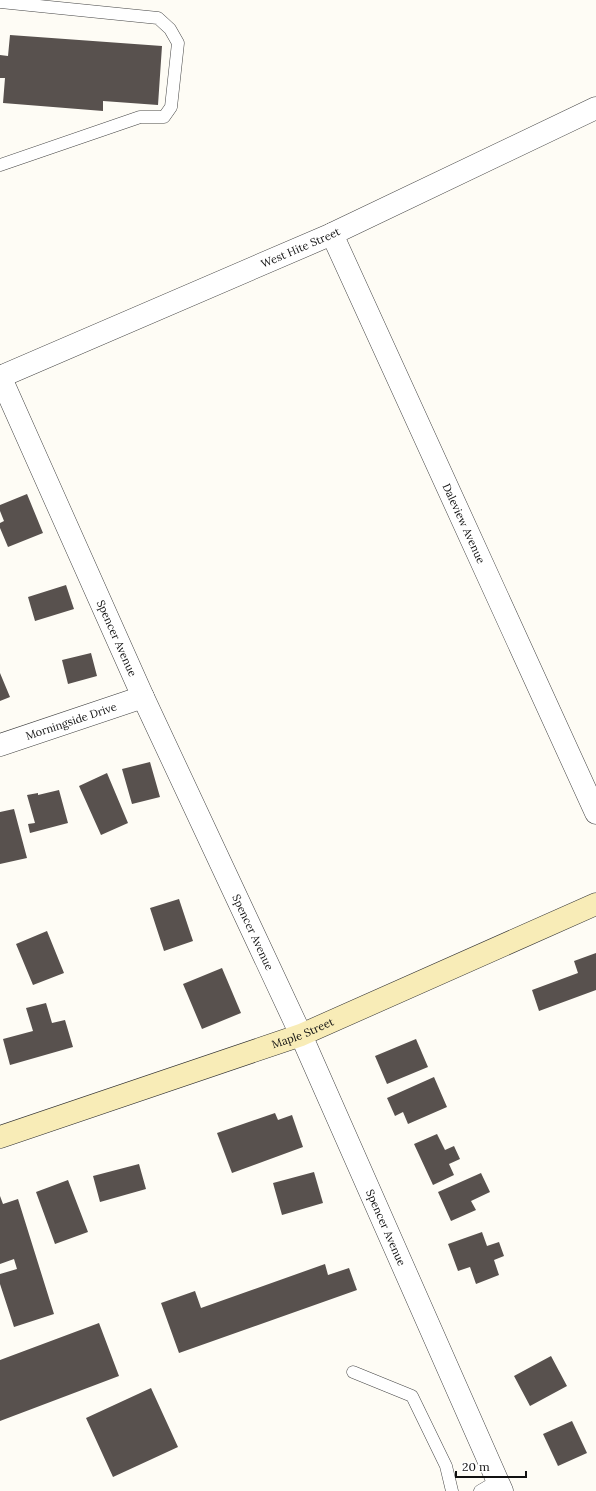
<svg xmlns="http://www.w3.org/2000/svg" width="596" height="1491" viewBox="0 0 596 1491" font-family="Lora,serif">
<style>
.building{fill:#58514e}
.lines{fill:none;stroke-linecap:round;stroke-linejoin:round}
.lane-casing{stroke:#444;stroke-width:13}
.street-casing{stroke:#444;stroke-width:23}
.secondary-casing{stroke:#333;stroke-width:23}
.lane{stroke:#fff;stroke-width:12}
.street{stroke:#fff;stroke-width:22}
.secondary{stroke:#f8ecb7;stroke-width:22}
.labels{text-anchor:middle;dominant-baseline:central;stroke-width:4;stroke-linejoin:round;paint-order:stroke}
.street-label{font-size:11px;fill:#111;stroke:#fff}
</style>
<rect width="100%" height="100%" fill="#fefcf5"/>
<!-- building -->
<path class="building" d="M 10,35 L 162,46 L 158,105 L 103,101 L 103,111 L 3,103 L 5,78 L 0,78 L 0,55 L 8,56 Z
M 27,494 L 43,533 L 8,547 L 0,528 L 0,523 L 4,521 L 0,511 L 0,505 Z
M 66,585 L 74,609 L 35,621 L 28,597 Z
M 91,653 L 97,676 L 68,684 L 62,660 Z
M 0,673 L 10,697 L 0,701 Z
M 150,762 L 160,797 L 132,804 L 122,769 Z
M 107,773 L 128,823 L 101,835 L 79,786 Z
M 59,790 L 68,823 L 30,833 L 28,824 L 35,823 L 27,795 L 38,793 L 38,795 Z
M 14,809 L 27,858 L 0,864 L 0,812 Z
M 179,899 L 193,941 L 164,951 L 150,908 Z
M 47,931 L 64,973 L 33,985 L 16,944 Z
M 596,953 L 596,990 L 539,1011 L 532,990 L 578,973 L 574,961 Z
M 222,968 L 241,1013 L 202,1029 L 183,984 Z
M 46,1003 L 52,1023 L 65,1020 L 73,1047 L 10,1065 L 3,1039 L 33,1031 L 26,1008 Z
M 416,1039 L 428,1067 L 387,1084 L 375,1056 Z
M 434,1077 L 447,1107 L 408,1124 L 403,1112 L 395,1116 L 387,1098 Z
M 275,1113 L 278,1120 L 292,1115 L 303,1147 L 232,1173 L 217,1133 Z
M 437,1134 L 445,1150 L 454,1146 L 460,1159 L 449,1164 L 454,1175 L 433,1185 L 414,1144 Z
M 139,1164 L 146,1189 L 100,1202 L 93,1176 Z
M 314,1172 L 323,1203 L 282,1215 L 273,1183 Z
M 481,1173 L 490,1192 L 471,1201 L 476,1210 L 451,1221 L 438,1192 Z
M 68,1180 L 88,1232 L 55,1244 L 36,1192 Z
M 0,1196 L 3,1204 L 18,1199 L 54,1314 L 14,1327 L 0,1284 L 0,1274 L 17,1269 L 14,1259 L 0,1264 Z
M 482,1232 L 487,1246 L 499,1242 L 504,1256 L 494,1260 L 499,1275 L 476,1284 L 470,1267 L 458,1271 L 448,1244 Z
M 325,1264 L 328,1275 L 349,1268 L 357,1290 L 179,1353 L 161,1303 L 195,1291 L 201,1308 Z
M 99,1323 L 119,1376 L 0,1421 L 0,1360 Z
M 551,1356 L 567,1386 L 530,1406 L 514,1376 Z
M 151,1388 L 178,1447 L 113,1477 L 86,1418 Z
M 572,1421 L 587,1453 L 558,1466 L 543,1434 Z"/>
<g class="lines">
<!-- lane casing -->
<g class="lane-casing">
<path id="lane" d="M 0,2 L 158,18 L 170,29 L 178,43 L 171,107 L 164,117 L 140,117 L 0,165
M 353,1372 L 412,1396 L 446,1466 L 452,1491
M 480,1491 L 497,1481"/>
</g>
<!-- street casing -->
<g class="street-casing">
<g id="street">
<path id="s1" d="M 332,234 L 596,813"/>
<path id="s2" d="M 0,376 L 143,697 L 301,1035 L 502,1491"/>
<path id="s3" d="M 0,377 L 332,234 L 596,108"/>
<path id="s4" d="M 0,745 L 143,697"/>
</g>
</g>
<!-- secondary casing -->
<g class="secondary-casing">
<g id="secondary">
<path id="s5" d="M 0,1137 L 301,1035 L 596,904"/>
</g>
</g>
<!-- lane -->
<use href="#lane" class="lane"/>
<!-- street -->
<use href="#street" class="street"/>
<!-- secondary -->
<use href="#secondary" class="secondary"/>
</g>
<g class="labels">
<!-- street labels -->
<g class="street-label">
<text stroke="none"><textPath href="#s3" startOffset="327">West Hite Street</textPath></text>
<text stroke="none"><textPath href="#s1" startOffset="318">Daleview Avenue</textPath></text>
<text stroke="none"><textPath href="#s2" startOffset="287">Spencer Avenue</textPath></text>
<text stroke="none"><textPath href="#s4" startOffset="75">Morningside Drive</textPath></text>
<text stroke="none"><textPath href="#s2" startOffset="611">Spencer Avenue</textPath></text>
<text stroke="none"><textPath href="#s5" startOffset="320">Maple Street</textPath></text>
<text stroke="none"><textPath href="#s2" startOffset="935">Spencer Avenue</textPath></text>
</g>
</g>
<!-- scale -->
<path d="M456 1471v6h70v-6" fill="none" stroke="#111111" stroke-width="2"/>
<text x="462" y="1471" font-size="12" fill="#111111" stroke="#ffffff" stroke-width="3" paint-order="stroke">20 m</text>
</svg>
